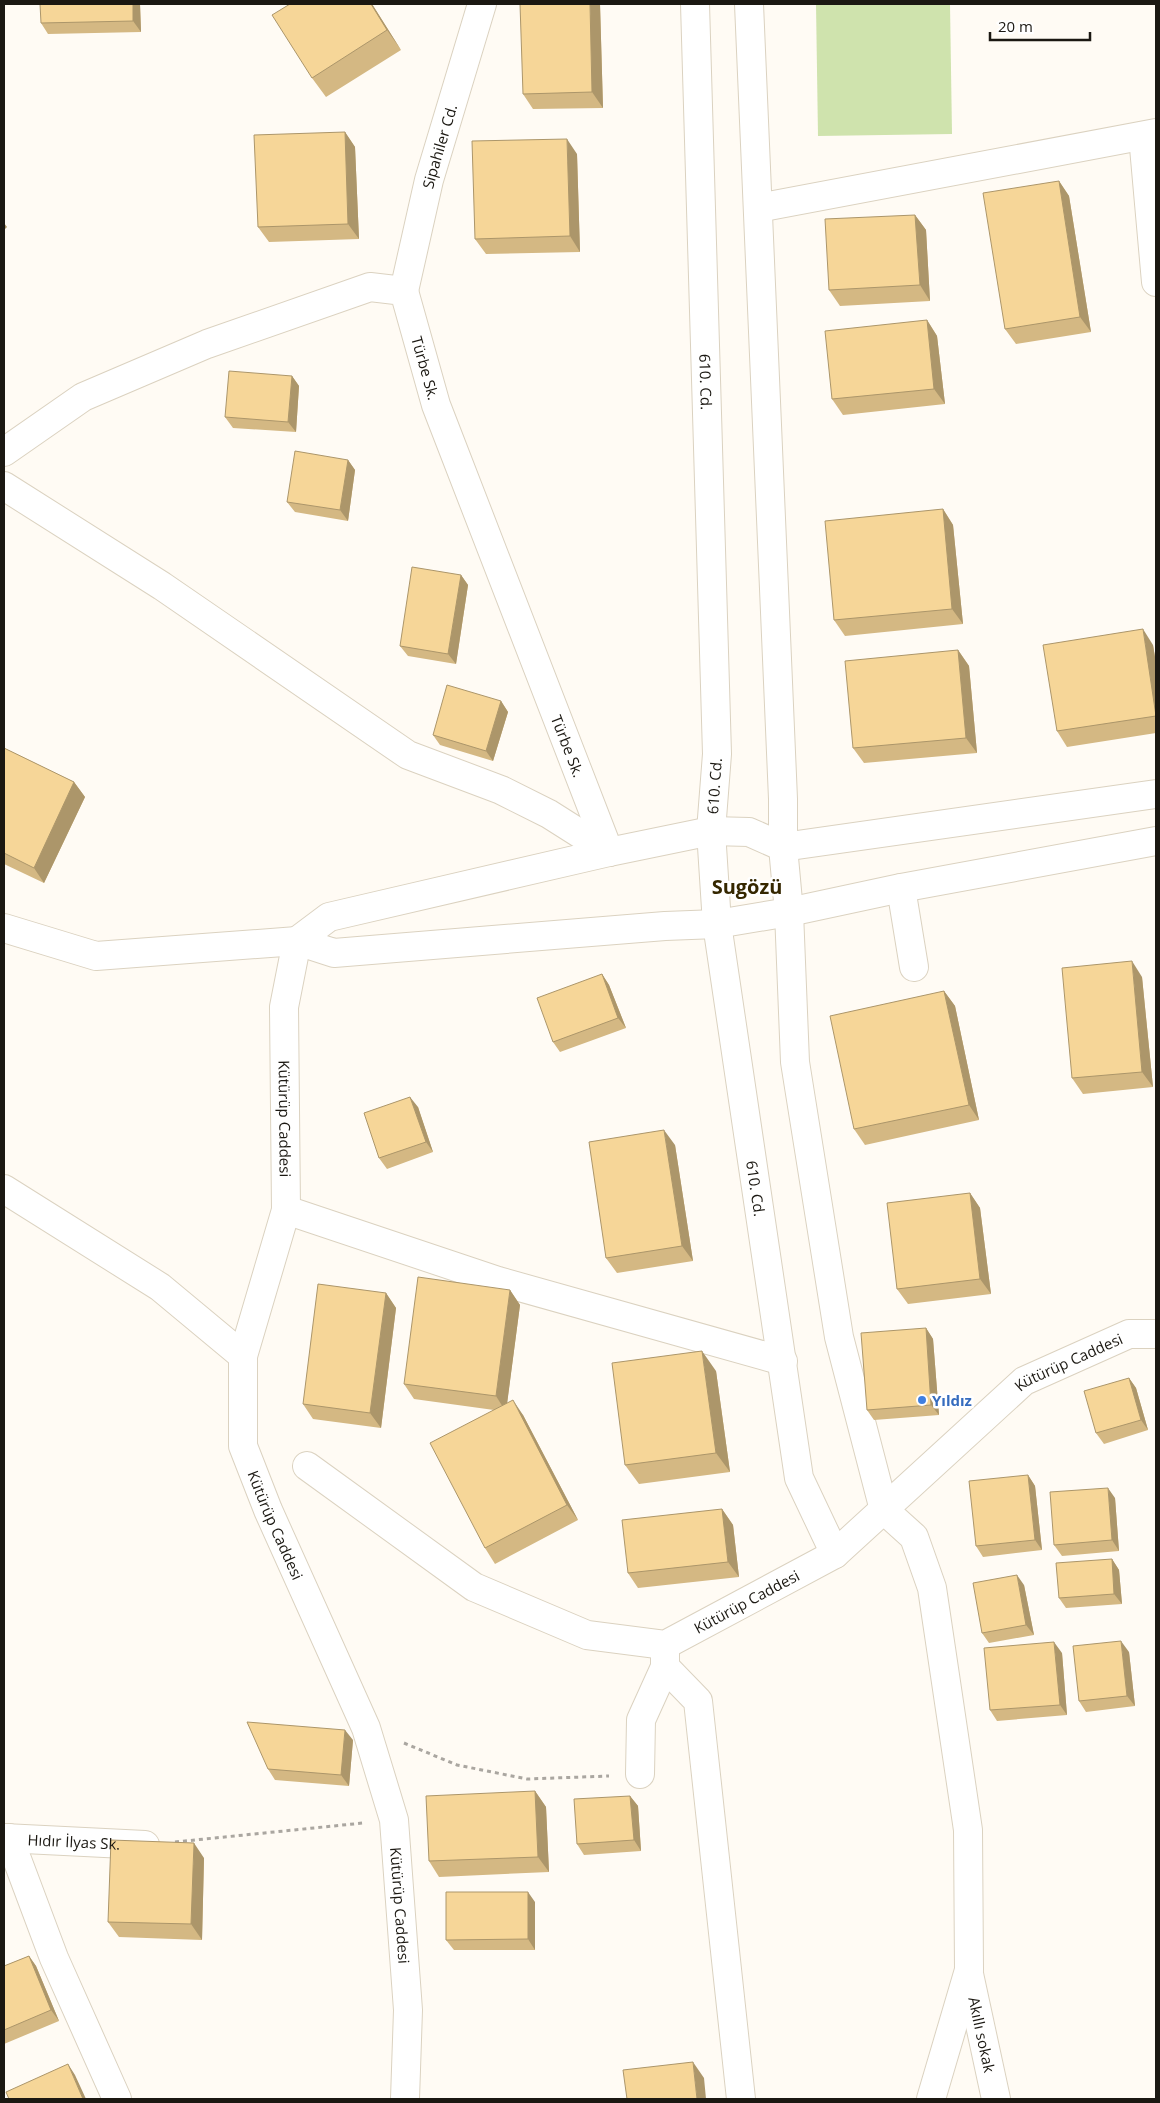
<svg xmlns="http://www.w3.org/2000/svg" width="1160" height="2103" viewBox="0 0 1160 2103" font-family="'Open Sans',sans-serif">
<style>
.green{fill:#cfe3ad}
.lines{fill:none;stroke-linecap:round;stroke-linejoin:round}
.minor-casing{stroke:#dbd2c0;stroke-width:30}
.path{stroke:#aaa6a0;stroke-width:3;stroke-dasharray:4 4;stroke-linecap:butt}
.minor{stroke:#fff;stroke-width:28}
.wall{fill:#d4b883}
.shaded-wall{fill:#ac966a}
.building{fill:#f6d698;stroke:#ac966a}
.shop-dot{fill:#3f7fe0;stroke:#fff;stroke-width:2}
.labels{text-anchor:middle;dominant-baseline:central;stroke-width:5;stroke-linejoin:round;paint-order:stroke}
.street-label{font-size:15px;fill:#1b1812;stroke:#fff}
.shop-label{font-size:15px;font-weight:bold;fill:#366cbe;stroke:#fff;text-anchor:start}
.district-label{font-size:20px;font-weight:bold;fill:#352700;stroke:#fff}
</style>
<rect width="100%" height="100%" fill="#fffbf4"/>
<!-- green -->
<path class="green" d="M 816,4 L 950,4 L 952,134 L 818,136 Z"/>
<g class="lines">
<!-- minor casing -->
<g class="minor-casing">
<g id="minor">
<path id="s1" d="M 695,4 L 717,754 L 711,831 L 717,924 L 799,1478 L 835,1554"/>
<path d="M 749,4 L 783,799 L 783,847 L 789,912 L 795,1062 L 839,1337 L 884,1510"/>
<path d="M 1143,136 L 1156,282"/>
<path d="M 758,208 L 1156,133"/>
<path id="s2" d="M 404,291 L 429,180 L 482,4"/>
<path id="s3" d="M 4,452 L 83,397 L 207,344 L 370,287 L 404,291 L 436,405 L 609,852"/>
<path d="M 4,486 L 162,586 L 408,755 L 501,790 L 549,814 L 609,852"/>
<path d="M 901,888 L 914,967"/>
<path d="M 4,928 L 96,956 L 297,941 L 334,953 L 665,926 L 717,924 L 789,912 L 901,888 L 1156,841"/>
<path id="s4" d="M 297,941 L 284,1007 L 286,1210 L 243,1356 L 243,1446 L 268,1510 L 366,1728 L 394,1820 L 408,2010 L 405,2099"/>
<path d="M 297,941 L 329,917 L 609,852 L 711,831 L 749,832 L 783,847 L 1156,794"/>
<path d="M 4,1189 L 160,1287 L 243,1356"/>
<path d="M 286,1210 L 498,1281 L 783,1361"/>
<path id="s5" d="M 307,1466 L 474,1587 L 587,1635 L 665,1645 L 835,1554 L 1024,1381 L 1129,1334 L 1156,1334"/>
<path d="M 884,1510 L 914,1537 L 932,1588 L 968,1830 L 969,1970 L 931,2099"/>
<path d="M 665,1667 L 698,1701 L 741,2099"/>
<path d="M 640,1774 L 641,1720 L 665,1667 L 665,1651"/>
<path id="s6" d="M 4,1838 L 145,1845"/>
<path d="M 9,1838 L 54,1958 L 117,2099"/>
<path id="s7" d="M 969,1974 L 996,2099"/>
</g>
</g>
<!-- path -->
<path class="path" d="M 404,1743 L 457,1765 L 527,1779 L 609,1776
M 175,1842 L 363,1823"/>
<!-- minor -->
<use href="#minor" class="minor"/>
</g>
<!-- wall -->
<path class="wall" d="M 140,4 L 141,32 L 48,34 L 41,23 Z
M 372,4 L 401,50 L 326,97 L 312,78 Z
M 600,4 L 603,108 L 533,109 L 523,94 Z
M 345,132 L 355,147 L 359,239 L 269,242 L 258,227 Z
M 577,154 L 580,252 L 486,254 L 475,239 Z
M 1059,181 L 1069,196 L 1091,332 L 1016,344 L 1005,329 Z
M 915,215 L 926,230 L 930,301 L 840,306 L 829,290 Z
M 927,320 L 937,336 L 945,404 L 843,415 L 832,399 Z
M 292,376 L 299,386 L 296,432 L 233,428 L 225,417 Z
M 348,460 L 355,470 L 348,521 L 295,512 L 287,502 Z
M 943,509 L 953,525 L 963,624 L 845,636 L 834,620 Z
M 461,575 L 468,585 L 456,664 L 408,656 L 400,646 Z
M 1153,645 L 1156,663 L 1156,733 L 1067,747 L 1057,731 Z
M 958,650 L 969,666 L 977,753 L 864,763 L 853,748 Z
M 501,701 L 508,712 L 493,761 L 440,745 L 433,735 Z
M 4,748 L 74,782 L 85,797 L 44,883 L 4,864 Z
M 602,974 L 609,985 L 626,1028 L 560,1052 L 553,1042 Z
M 1142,977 L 1153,1087 L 1083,1094 L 1072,1078 Z
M 944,991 L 955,1006 L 979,1120 L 865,1145 L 854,1129 Z
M 418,1107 L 433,1152 L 387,1169 L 379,1158 Z
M 675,1145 L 693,1261 L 617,1273 L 606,1258 Z
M 970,1193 L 980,1208 L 991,1294 L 908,1304 L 897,1289 Z
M 510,1290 L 520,1305 L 507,1403 L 523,1415 L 578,1520 L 495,1564 L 485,1548 L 494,1410 L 414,1399 L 404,1384 Z
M 386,1293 L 396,1308 L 381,1428 L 313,1419 L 303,1404 Z
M 926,1328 L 933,1339 L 939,1415 L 874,1420 L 867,1410 Z
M 716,1371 L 730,1472 L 639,1484 L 625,1465 Z
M 1129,1378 L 1136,1388 L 1148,1430 L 1104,1444 L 1096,1433 Z
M 1028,1475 L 1035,1486 L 1042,1550 L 983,1557 L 976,1546 Z
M 1115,1498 L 1119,1551 L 1062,1556 L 1054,1545 Z
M 722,1509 L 733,1525 L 739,1577 L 638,1588 L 628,1573 Z
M 1112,1559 L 1119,1570 L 1122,1604 L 1066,1608 L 1059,1598 Z
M 1024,1585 L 1034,1635 L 989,1643 L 982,1633 Z
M 1129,1652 L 1135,1706 L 1086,1712 L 1079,1701 Z
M 1062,1653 L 1067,1715 L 997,1721 L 990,1710 Z
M 353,1740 L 349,1786 L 275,1780 L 268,1769 Z
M 535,1791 L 546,1807 L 549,1872 L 439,1877 L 429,1861 Z
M 630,1796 L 638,1806 L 641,1851 L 584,1855 L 577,1844 Z
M 204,1858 L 202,1940 L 119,1937 L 108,1922 Z
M 535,1902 L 535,1950 L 454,1950 L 446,1940 Z
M 29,1956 L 36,1966 L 59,2021 L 4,2044 L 4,1966 Z"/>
<!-- shaded-wall -->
<path class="shaded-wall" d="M 133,4 L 140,4 L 141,32 L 133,21 Z
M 371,4 L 372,4 L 401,50 L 387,30 Z
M 590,4 L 600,4 L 603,108 L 592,92 Z
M 345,132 L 355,147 L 359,239 L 348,224 Z
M 567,139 L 577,154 L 580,252 L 570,236 Z
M 1059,181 L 1069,196 L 1091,332 L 1080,317 Z
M 915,215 L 926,230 L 930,301 L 920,285 Z
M 4,223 L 7,227 L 4,230 Z
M 927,320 L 937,336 L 945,404 L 934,389 Z
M 292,376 L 299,386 L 296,432 L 288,422 Z
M 348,460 L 355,470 L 348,521 L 340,510 Z
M 943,509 L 953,525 L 963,624 L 952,609 Z
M 461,575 L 468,585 L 456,664 L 448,654 Z
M 1143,629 L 1153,645 L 1156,663 L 1156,717 Z
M 958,650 L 969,666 L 977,753 L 966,738 Z
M 501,701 L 508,712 L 493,761 L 486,751 Z
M 74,782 L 85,797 L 44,883 L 34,868 Z
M 1132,961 L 1142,977 L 1153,1087 L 1142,1072 Z
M 602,974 L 609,985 L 626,1028 L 618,1018 Z
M 944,991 L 955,1006 L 979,1120 L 969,1105 Z
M 410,1097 L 418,1107 L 433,1152 L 426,1142 Z
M 664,1130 L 675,1145 L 693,1261 L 682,1246 Z
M 970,1193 L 980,1208 L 991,1294 L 980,1279 Z
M 510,1290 L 520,1305 L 506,1412 L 496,1396 Z
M 386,1293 L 396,1308 L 381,1428 L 370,1413 Z
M 926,1328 L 933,1339 L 939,1415 L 931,1405 Z
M 702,1351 L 716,1371 L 730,1472 L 716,1453 Z
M 1129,1378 L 1136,1388 L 1148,1430 L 1141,1420 Z
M 513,1400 L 523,1415 L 578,1520 L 567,1505 Z
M 1028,1475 L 1035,1486 L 1042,1550 L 1035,1540 Z
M 1108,1488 L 1115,1498 L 1119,1551 L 1112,1540 Z
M 722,1509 L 733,1525 L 739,1577 L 728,1562 Z
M 1112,1559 L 1119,1570 L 1122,1604 L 1114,1594 Z
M 1017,1575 L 1024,1585 L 1034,1635 L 1026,1625 Z
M 1121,1641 L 1129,1652 L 1135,1706 L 1127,1696 Z
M 1054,1642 L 1062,1653 L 1067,1715 L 1060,1705 Z
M 345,1730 L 353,1740 L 349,1786 L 341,1775 Z
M 535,1791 L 546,1807 L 549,1872 L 538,1857 Z
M 630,1796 L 638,1806 L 641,1851 L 634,1840 Z
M 194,1843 L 204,1858 L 202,1940 L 191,1924 Z
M 528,1892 L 535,1902 L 535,1950 L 528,1939 Z
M 29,1956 L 36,1966 L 59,2021 L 51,2010 Z
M 693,2062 L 704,2078 L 706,2099 L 697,2099 Z
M 68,2064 L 75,2075 L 86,2099 L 83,2099 Z"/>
<!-- building -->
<path class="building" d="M 40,4 L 133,4 L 133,21 L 41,23 Z
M 290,4 L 371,4 L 387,30 L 312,78 L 272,15 Z
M 520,4 L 590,4 L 592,92 L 523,94 Z
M 345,132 L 348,224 L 258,227 L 254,135 Z
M 567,139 L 570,236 L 475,239 L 472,141 Z
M 1059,181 L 1080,317 L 1005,329 L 983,193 Z
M 915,215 L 920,285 L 829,290 L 825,219 Z
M 927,320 L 934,389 L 832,399 L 825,331 Z
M 229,371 L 292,376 L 288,422 L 225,417 Z
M 295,451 L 348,460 L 340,510 L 287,502 Z
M 943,509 L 952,609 L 834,620 L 825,521 Z
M 412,567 L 461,575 L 448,654 L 400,646 Z
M 1143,629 L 1156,716 L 1057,731 L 1043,645 Z
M 958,650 L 966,738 L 853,748 L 845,661 Z
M 447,685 L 501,701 L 486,751 L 433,735 Z
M 4,748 L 74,782 L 34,868 L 4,853 Z
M 1132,961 L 1142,1072 L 1072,1078 L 1062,968 Z
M 602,974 L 618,1018 L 553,1042 L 537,998 Z
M 944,991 L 969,1105 L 854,1129 L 830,1016 Z
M 410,1097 L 426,1142 L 379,1158 L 364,1113 Z
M 664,1130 L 682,1246 L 606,1258 L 589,1142 Z
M 970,1193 L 980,1279 L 897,1289 L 887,1203 Z
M 418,1277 L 510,1290 L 496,1396 L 404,1384 Z
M 318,1284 L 386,1293 L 370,1413 L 303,1404 Z
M 926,1328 L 931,1405 L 867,1410 L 861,1333 Z
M 702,1351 L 716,1453 L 625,1465 L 612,1363 Z
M 1129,1378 L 1141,1420 L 1096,1433 L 1084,1391 Z
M 513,1400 L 567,1505 L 485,1548 L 430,1443 Z
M 1028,1475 L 1035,1540 L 976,1546 L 969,1481 Z
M 1108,1488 L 1112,1540 L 1054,1545 L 1050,1492 Z
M 722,1509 L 728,1562 L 628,1573 L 622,1520 Z
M 1112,1559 L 1114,1594 L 1059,1598 L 1056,1563 Z
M 1017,1575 L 1026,1625 L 982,1633 L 973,1583 Z
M 1121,1641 L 1127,1696 L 1079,1701 L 1073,1646 Z
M 1054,1642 L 1060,1705 L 990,1710 L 984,1648 Z
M 247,1722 L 345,1730 L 341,1775 L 268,1769 Z
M 535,1791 L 538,1857 L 429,1861 L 426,1796 Z
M 630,1796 L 634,1840 L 577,1844 L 574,1799 Z
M 111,1840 L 194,1843 L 191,1924 L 108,1922 Z
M 446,1892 L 528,1892 L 528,1939 L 446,1940 Z
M 29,1956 L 51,2010 L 4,2030 L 4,1966 Z
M 693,2062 L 697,2099 L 627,2099 L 623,2070 Z
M 68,2064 L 83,2099 L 9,2099 L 6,2092 Z"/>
<!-- markers -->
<circle class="shop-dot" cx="922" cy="1400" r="5"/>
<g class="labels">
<!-- street labels -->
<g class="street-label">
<text stroke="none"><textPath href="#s2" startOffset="149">Sipahiler Cd.</textPath></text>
<text stroke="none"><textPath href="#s3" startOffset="518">Türbe Sk.</textPath></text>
<text stroke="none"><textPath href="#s1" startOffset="378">610. Cd.</textPath></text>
<text stroke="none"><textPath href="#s3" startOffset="922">Türbe Sk.</textPath></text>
<text transform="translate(714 786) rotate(-86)">610. Cd.</text>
<text stroke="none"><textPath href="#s4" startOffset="179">Kütürüp Caddesi</textPath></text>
<text stroke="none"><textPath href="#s1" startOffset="1188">610. Cd.</textPath></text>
<text stroke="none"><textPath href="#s5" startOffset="905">Kütürüp Caddesi</textPath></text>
<text stroke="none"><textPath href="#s4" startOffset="598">Kütürüp Caddesi</textPath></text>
<text stroke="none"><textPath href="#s5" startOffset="500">Kütürüp Caddesi</textPath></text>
<text stroke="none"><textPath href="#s6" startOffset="70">Hıdır İlyas Sk.</textPath></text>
<text stroke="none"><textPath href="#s4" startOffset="1002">Kütürüp Caddesi</textPath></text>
<text stroke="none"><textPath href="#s7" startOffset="62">Akıllı sokak</textPath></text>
</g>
<!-- shop labels -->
<g class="shop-label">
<text x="932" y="1400">Yıldız</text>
</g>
<!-- district labels -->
<g class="district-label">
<text x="747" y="886">Sugözü</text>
</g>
</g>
<!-- border -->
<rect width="1160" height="2103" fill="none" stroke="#1b1812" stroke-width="10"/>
<!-- scale -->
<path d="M990 32v8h100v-8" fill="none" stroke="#1b1812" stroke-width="2.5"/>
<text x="998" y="32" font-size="15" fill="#1b1812" stroke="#ffffff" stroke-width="4" paint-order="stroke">20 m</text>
</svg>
